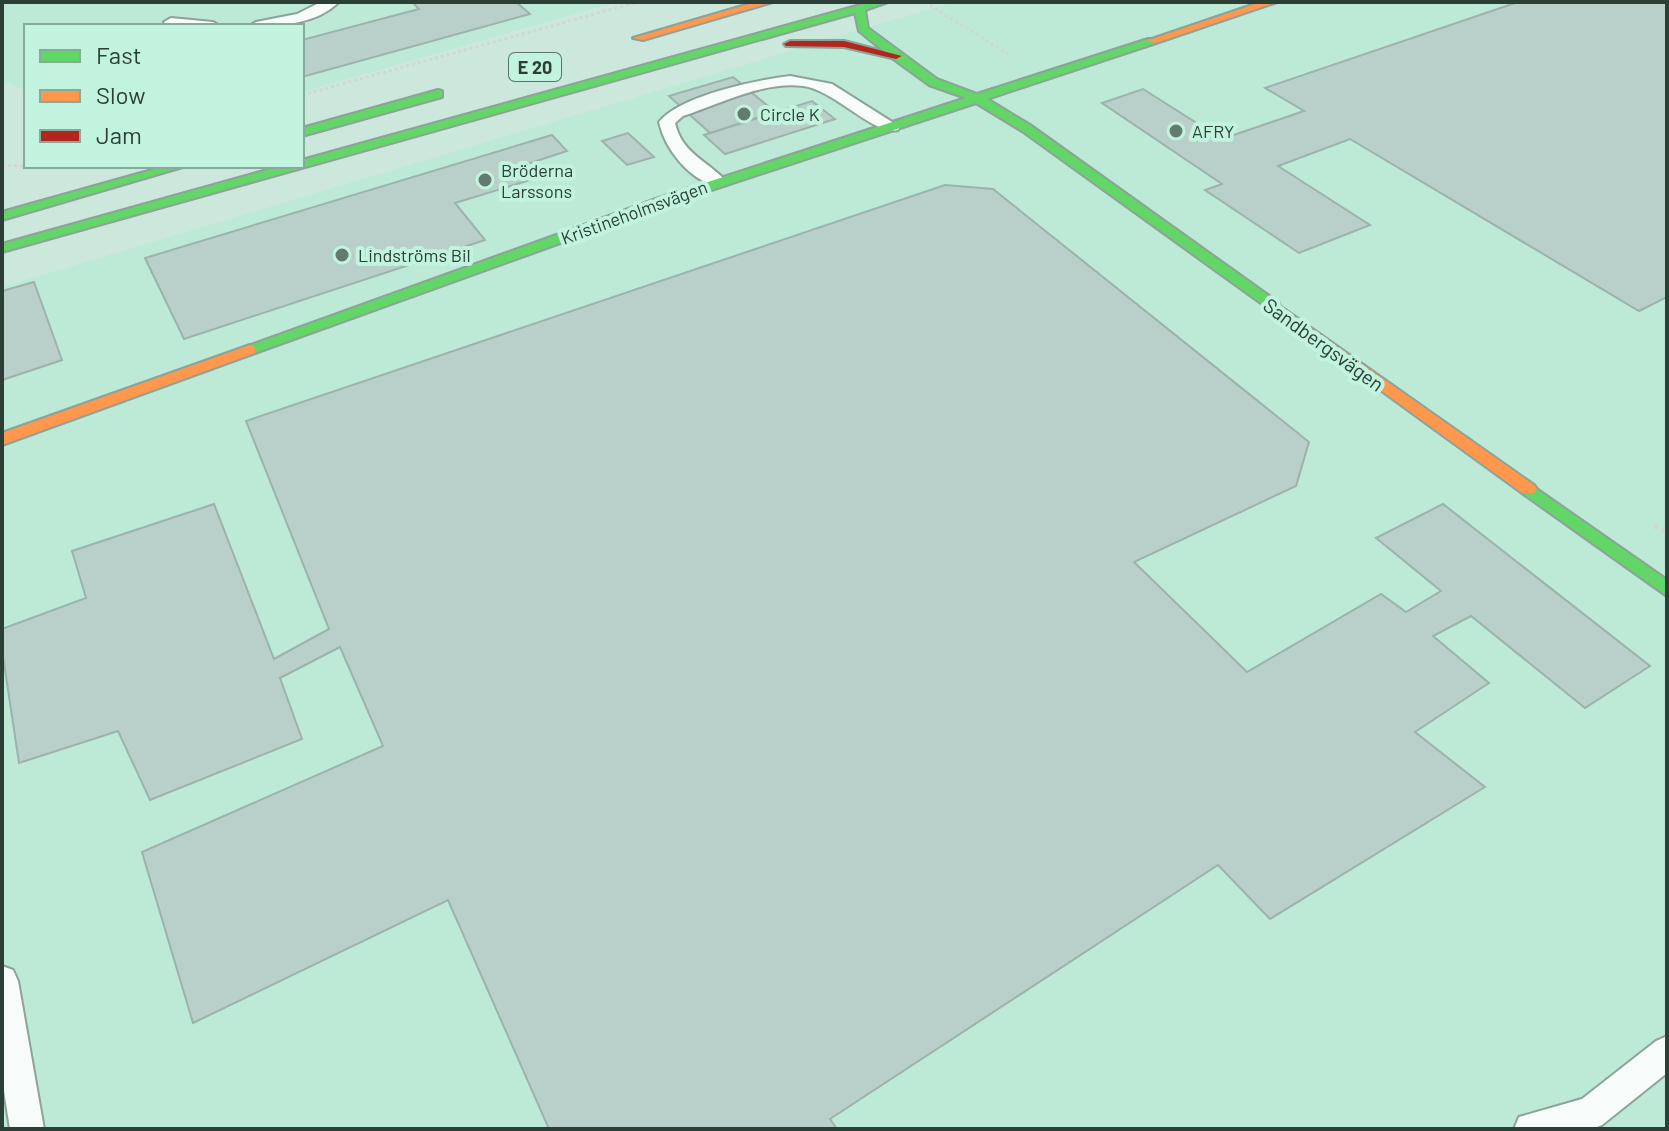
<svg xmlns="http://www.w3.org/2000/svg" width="1669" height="1131" viewBox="0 0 1669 1131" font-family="Barlow,sans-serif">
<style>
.built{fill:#bde9d7}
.building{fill:#b8d0c9;stroke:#9cb3ad;stroke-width:2}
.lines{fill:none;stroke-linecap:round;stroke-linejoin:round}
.lane-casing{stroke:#8da299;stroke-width:4}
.fast-casing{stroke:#8da299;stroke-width:4}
.slow-casing{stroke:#8da299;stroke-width:4}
.jam-casing{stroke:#8da299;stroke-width:4}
.path-far1{stroke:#cfd8d4;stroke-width:3;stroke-dasharray:3 3;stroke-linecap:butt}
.path{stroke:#cfd8d4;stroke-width:5;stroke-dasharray:4 4;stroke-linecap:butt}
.lane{fill:#f7fcfa;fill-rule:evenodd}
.fast{fill:#63d668;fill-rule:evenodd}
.slow{fill:#ff974d;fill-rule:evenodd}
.jam{fill:#b3261e;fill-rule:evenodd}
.poi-dot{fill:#637a71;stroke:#c1f3de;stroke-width:3}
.labels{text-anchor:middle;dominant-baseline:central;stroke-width:8;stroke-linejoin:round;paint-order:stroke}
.shield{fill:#c1f3de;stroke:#587569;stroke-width:2}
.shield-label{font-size:18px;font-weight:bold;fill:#2b3f37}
.far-poi-label{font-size:18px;fill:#2b3f37;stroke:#c1f3de;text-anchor:start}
.far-street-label{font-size:18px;fill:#2b3f37;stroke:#c1f3de}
.street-label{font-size:20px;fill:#2b3f37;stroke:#c1f3de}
</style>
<rect width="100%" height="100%" fill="#cce8dc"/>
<!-- built -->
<path class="built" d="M 2,2 L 616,2 L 302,92 L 302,26 L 26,26 L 26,90 L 2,81 Z
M 953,2 L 1667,2 L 1667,1129 L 2,1129 L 2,287 Z"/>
<!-- building -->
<path class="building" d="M 412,2 L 516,2 L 530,14 L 302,77 L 302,40 L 419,9 Z
M 1518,2 L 1667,2 L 1667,297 L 1639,311 L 1350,139 L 1278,166 L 1370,225 L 1299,253 L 1205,190 L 1222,184 L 1102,103 L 1143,89 L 1222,139 L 1304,111 L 1265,88 Z
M 733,77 L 775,112 L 710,133 L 669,96 Z
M 812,101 L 835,119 L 725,154 L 704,135 Z
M 628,133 L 654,157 L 627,165 L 602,141 Z
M 552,135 L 567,151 L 515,168 L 527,181 L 455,203 L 485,240 L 184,339 L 145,258 Z
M 945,185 L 993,189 L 1309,442 L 1296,486 L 1134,562 L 1247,672 L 1381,594 L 1406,612 L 1441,591 L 1376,538 L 1443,504 L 1650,666 L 1585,708 L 1471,616 L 1433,636 L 1489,683 L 1415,732 L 1485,787 L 1270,919 L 1218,865 L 830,1119 L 837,1129 L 549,1129 L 448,900 L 193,1023 L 142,852 L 383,746 L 340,647 L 280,678 L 302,739 L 150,800 L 118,731 L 19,763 L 2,650 L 2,629 L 86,598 L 72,551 L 214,504 L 274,659 L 329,629 L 246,421 Z
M 34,282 L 62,360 L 2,380 L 2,291 Z"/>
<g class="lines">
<!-- lane casing -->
<g class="lane-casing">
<path id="lane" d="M 321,2 L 339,2 C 315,25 280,26 249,26 L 256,22 L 297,14 Z
M 171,18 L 213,22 L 220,26 L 166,25 L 164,22 Z
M 790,76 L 832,84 L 900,127 L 898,130 C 874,136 833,89 803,86 C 763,81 720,104 683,116 L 675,123 C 682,154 708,161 727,182 L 718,187 C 690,180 665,150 659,122 C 680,96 756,80 790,76 Z
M 2,966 L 13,970 L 18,981 L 44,1129 L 10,1129 L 2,1078 Z
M 1667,1036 L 1667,1073 L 1602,1125 L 1592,1129 L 1514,1129 L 1519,1117 L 1582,1099 L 1656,1041 Z"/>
</g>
<!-- fast casing -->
<g class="fast-casing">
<path id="fast" d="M 871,2 L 888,2 L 865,10 L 868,28 L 937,79 L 977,94 L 1148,39 L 1156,39 L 1156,43 L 987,99 L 1030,125 L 1279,303 L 1279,309 L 1269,309 L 1022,131 L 976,103 L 666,205 L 255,353 L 245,353 L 242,350 L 245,347 L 656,199 L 966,98 L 929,85 L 892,58 L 859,31 L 855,13 L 2,252 L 2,244 L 281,166 L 302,166 L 302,160 Z
M 438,90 L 442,91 L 442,97 L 302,136 L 302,128 Z
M 166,166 L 186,166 L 2,220 L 2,212 Z
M 1528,483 L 1667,580 L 1667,596 L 1522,493 L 1519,489 L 1522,485 Z"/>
</g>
<!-- slow casing -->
<g class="slow-casing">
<path id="slow" d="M 756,2 L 773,2 L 643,40 L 633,38 Z
M 1261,2 L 1277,2 L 1156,43 L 1146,41 Z
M 1274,302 L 1534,485 L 1537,489 L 1534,493 L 1522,493 L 1269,309 L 1269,303 Z
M 250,345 L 255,347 L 255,353 L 2,445 L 2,433 Z"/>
</g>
<!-- jam casing -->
<g class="jam-casing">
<path id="jam" d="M 790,41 L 844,41 L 902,56 L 896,59 L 844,47 L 786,46 L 784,44 Z"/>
</g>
<!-- path-far1 -->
<path class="path-far1" d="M 925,2 L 1009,55
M 302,95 L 638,2
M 2,165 L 44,168"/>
<!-- path -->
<path class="path" d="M 1654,526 L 1667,532"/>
<!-- lane -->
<use href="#lane" class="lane"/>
<!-- fast -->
<use href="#fast" class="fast"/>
<!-- slow -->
<use href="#slow" class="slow"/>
<!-- jam -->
<use href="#jam" class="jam"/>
</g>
<!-- markers -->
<g class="poi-dot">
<circle cx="744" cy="114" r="8"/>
<circle cx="1176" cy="131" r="8"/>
<circle cx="485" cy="180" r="8"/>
<circle cx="342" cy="255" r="8"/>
</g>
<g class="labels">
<!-- shield labels -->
<rect class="shield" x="509" y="53" width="52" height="28" rx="6"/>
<g class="shield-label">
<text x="535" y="67">E 20</text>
</g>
<!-- far-poi labels -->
<g class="far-poi-label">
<text x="760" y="114">Circle K</text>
<text x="1192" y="131">AFRY</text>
<text x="501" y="170">Bröderna<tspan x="501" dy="21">Larssons</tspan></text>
<text x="358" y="255">Lindströms Bil</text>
</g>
<!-- far-street labels -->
<g class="far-street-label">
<text transform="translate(634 212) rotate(-20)">Kristineholmsvägen</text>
</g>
<!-- street labels -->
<g class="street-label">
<text transform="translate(1324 344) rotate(36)">Sandbergsvägen</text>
</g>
</g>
<!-- border -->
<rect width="1669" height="1131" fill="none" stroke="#2b3f37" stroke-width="8"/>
<!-- legend -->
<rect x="24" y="24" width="280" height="144" fill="#c1f3de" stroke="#85ab9b" stroke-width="2"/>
<rect x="40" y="50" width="40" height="12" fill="#63d668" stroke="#85ab9b" stroke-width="2"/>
<text x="96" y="64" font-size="24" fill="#2b3f37">Fast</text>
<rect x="40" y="90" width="40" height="12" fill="#ff974d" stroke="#85ab9b" stroke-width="2"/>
<text x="96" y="104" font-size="24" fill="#2b3f37">Slow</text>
<rect x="40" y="130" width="40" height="12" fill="#b3261e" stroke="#85ab9b" stroke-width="2"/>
<text x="96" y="144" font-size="24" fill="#2b3f37">Jam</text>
</svg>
